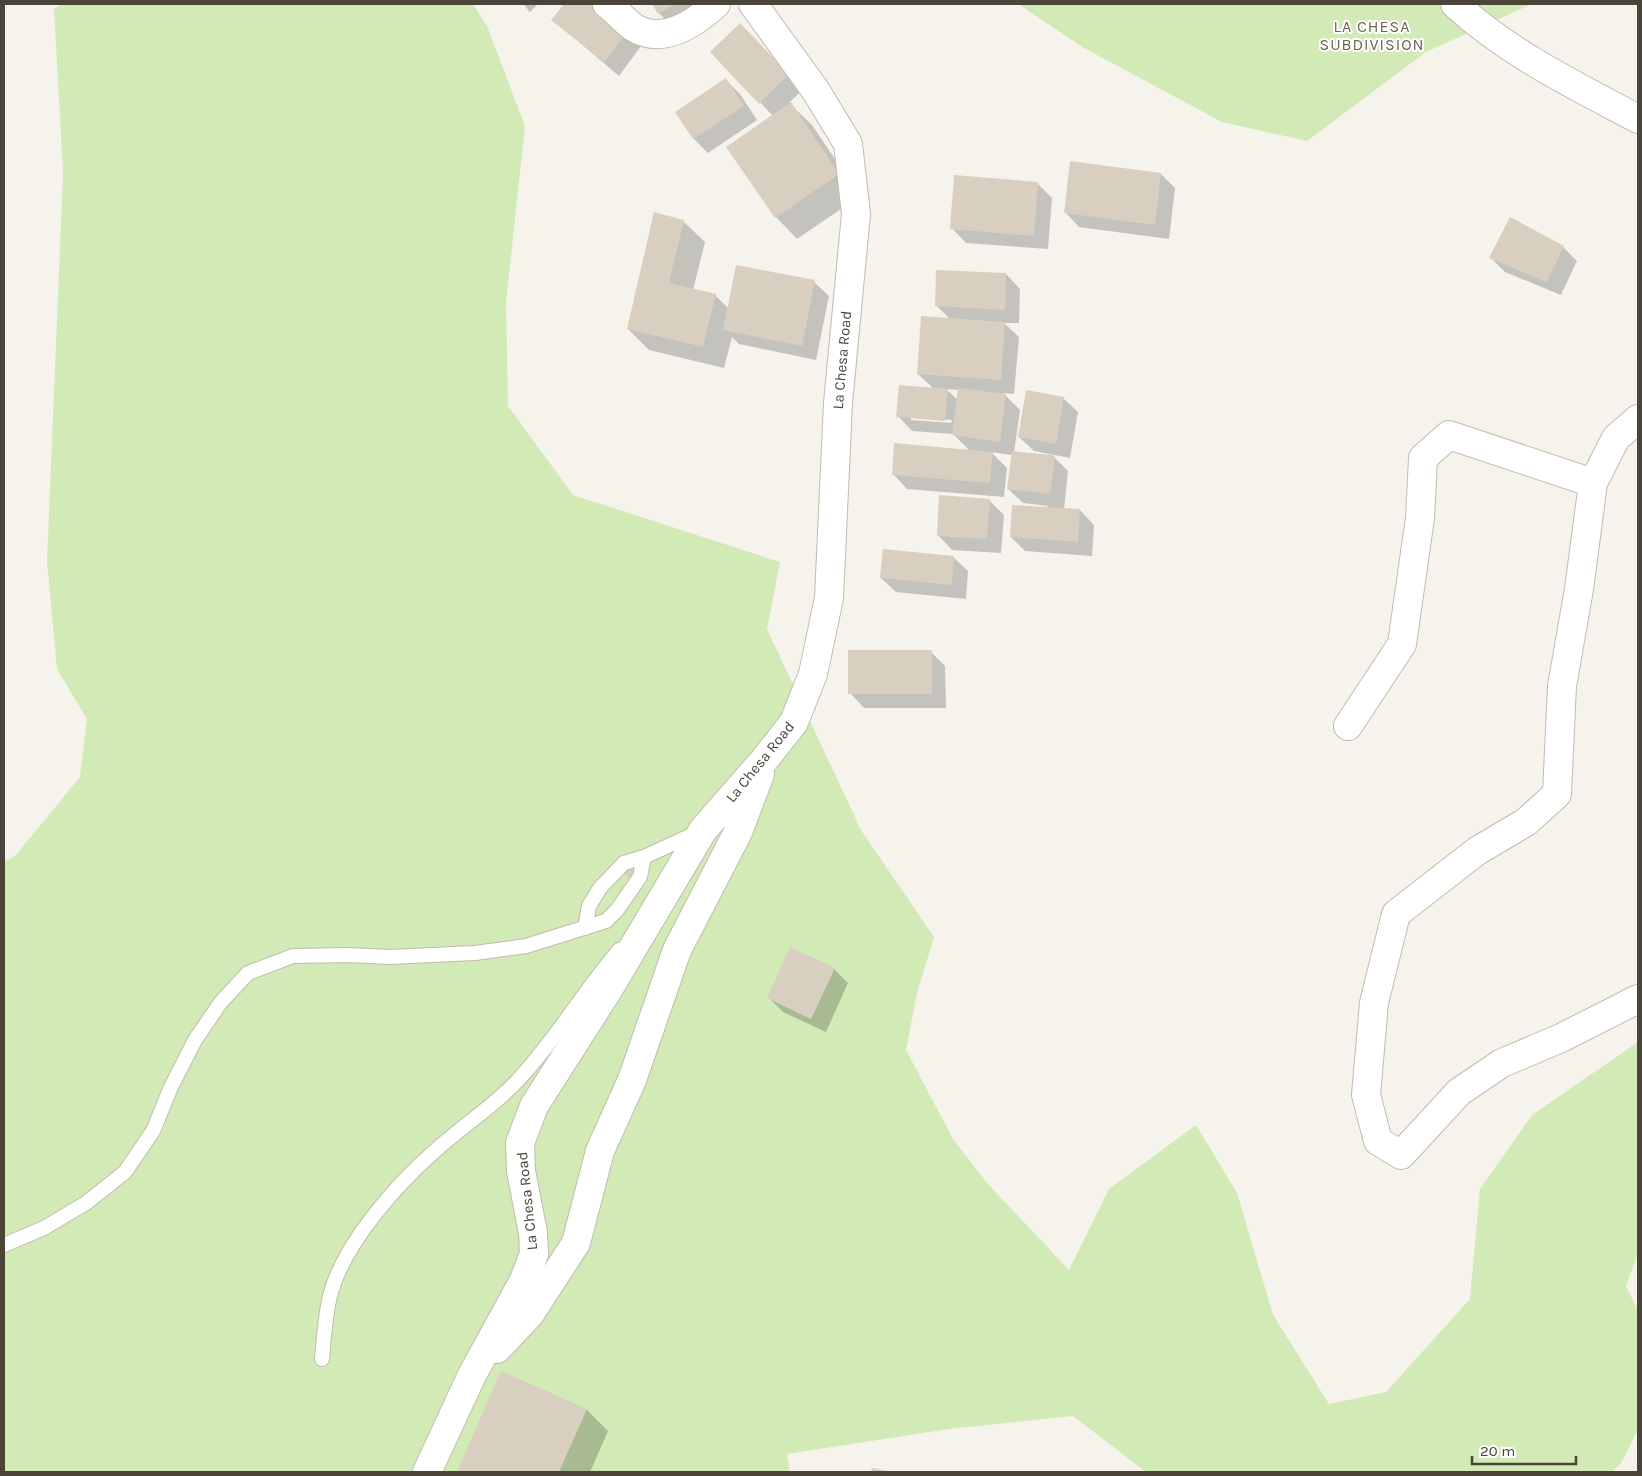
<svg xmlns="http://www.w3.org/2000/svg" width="1642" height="1476" viewBox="0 0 1642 1476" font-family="Karla,sans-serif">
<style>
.green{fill:#d2eab5}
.shadow{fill:#0003;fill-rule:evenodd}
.building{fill:#d8cfc1}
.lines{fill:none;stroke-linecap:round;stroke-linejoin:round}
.lane-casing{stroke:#c2bbae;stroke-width:16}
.street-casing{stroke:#c2bbae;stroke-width:30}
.lane{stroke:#fff;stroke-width:14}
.street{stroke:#fff;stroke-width:28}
.labels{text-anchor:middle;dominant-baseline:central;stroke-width:4;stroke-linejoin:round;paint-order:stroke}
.street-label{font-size:15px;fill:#4b4439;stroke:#fff}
.neighbourhood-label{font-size:16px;letter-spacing:1px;fill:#6e6250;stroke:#fff}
</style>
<rect width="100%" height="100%" fill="#f6f3ec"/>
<!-- green -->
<path class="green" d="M 62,4 L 473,4 L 487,26 L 525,126 L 506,302 L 508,406 L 573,495 L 780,562 L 767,629 L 861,830 L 934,937 L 917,993 L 906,1050 L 953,1139 L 987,1183 L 1069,1270 L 1109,1189 L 1196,1125 L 1237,1193 L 1273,1315 L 1329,1404 L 1386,1392 L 1470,1299 L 1480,1189 L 1532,1115 L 1638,1042 L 1638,1253 L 1626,1286 L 1638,1311 L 1638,1429 L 1622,1462 L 1612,1472 L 1146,1472 L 1073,1416 L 949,1429 L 787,1454 L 790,1472 L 4,1472 L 4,862 L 15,856 L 80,777 L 87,719 L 57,669 L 47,562 L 63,174 L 54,9 Z
M 1018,4 L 1532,4 L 1426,52 L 1307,141 L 1222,122 L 1084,48 Z"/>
<!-- shadow -->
<path class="shadow" d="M 523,4 L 538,4 L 530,12 Z
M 565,4 L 599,4 L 644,42 L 619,76 L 553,20 Z
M 653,4 L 714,4 L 673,28 L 659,13 Z
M 740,25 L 802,90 L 789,103 L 812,125 L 860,196 L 797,239 L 776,217 L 773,116 L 712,52 Z
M 726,80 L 740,94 L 757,120 L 708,153 L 694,139 L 677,112 Z
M 1161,174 L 1175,188 L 1169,239 L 1079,227 L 1065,212 Z
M 1037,183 L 1052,198 L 1048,249 L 966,243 L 952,228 Z
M 683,221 L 705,242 L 693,290 L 715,295 L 728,308 L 814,282 L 829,296 L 816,360 L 739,344 L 732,337 L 724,368 L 649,350 L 628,329 Z
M 1563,247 L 1577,261 L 1561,295 L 1505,272 L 1491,258 Z
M 1006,274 L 1020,289 L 1019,323 L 1004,323 L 1019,337 L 1014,394 L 1003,393 L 1020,410 L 1014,452 L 1052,455 L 1068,471 L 1064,509 L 1080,510 L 1094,525 L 1092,556 L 1025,551 L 1011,537 L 1048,506 L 1023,503 L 1008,489 L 1012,455 L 991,452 L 1007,468 L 1004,497 L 907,489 L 893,474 L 970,451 L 953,434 L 912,431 L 898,416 L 934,389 L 918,374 L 950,319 L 936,305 ZM 946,389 L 959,390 L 958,400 ZM 911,417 L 952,420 L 951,423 L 911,420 Z
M 1063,398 L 1078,412 L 1070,458 L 1034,451 L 1019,437 Z
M 990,501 L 1004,515 L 1001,553 L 952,550 L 938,535 Z
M 953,557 L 968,571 L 966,599 L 896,592 L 881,578 Z
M 931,652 L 945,666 L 946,708 L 864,708 L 850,693 Z
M 834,969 L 848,983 L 826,1032 L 783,1012 L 769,998 Z
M 502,1372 L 587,1410 L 608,1431 L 590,1472 L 458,1472 Z"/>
<!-- building -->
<path class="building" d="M 564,4 L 601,4 L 631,27 L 604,62 L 551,20 Z
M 652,4 L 675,4 L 658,14 Z
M 740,23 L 789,74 L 759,104 L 710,52 Z
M 726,78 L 744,106 L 693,139 L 675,112 Z
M 791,102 L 839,174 L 775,218 L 726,147 Z
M 1070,161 L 1161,173 L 1155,225 L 1064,213 Z
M 954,175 L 1038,182 L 1034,236 L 950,229 Z
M 654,212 L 684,220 L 669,283 L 716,294 L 703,347 L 627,329 Z
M 1510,217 L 1564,246 L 1547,282 L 1489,258 Z
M 736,265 L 815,280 L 802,346 L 723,330 Z
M 936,270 L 1006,273 L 1005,310 L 935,306 Z
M 921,316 L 1005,322 L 1001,380 L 917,374 Z
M 899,385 L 948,389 L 945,421 L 896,417 Z
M 958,388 L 1006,394 L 1000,442 L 952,435 Z
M 1026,390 L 1064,397 L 1056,444 L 1018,437 Z
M 894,443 L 993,452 L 990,483 L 892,475 Z
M 1012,451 L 1055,456 L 1050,494 L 1007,489 Z
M 939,495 L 990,499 L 987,539 L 937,536 Z
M 1012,505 L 1080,509 L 1078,542 L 1010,537 Z
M 883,549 L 954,556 L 952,585 L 880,578 Z
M 848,650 L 932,650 L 932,694 L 848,694 Z
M 631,863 L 639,870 L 630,879 L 622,871 Z
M 790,947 L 835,968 L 811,1019 L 767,998 Z
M 501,1371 L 587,1409 L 559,1472 L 457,1472 Z
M 872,1468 L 888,1471 L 888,1472 L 871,1472 Z"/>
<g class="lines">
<!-- lane casing -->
<g class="lane-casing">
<path id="lane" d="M 585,928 L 589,906 L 600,888 L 624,863 L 644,857 L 696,833
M 4,1245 L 44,1228 L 86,1203 L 125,1172 L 153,1131 L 171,1087 L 195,1040 L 221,1002 L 248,973 L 293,956 L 348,955 L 390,957 L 475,953 L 526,946 L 606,921 L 617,910 L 640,877 L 644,857
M 322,1359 C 324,1338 325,1316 330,1296 C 343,1244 397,1184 436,1150 C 462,1126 493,1107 517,1081 C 555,1041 583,992 619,950"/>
</g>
<!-- street casing -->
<g class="street-casing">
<path id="street" d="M 607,4 C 616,11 624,20 633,27 C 663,46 695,23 716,4
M 1455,4 C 1508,53 1574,85 1638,119
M 1638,419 L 1616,438 L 1593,483 L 1579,589 L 1562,686 L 1557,794 L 1526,822 L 1477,851 L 1396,914 L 1374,1003 L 1366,1095 L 1378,1141 L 1401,1155 L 1459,1092 L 1502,1063 L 1561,1038 L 1638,999
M 1348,726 L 1402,644 L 1420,518 L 1423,458 L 1449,435 L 1593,483
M 497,1349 L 530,1314 L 576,1243 L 600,1151 L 632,1080 L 677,950 L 738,832 L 760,774
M 427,1472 L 472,1375 L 524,1280 L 534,1254 L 533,1233 L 521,1171 L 520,1143 L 534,1106 L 608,990 L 703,830 L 765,759 L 794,722 L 813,674 L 829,598 L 838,403 L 856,214 L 848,144 L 816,91 L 753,4"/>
</g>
<!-- lane -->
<use href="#lane" class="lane"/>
<!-- street -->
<use href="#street" class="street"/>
</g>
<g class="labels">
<!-- street labels -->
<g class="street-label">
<text transform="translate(842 360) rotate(-85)">La Chesa Road</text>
<text transform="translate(760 762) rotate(-51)">La Chesa Road</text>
<text transform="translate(527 1201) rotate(-96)">La Chesa Road</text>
</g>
<!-- neighbourhood labels -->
<g class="neighbourhood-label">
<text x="1372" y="26">LA CHESA<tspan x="1372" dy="18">SUBDIVISION</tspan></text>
</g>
</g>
<!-- border -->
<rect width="1642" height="1476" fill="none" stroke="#4b4439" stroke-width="10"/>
<!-- scale -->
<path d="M1472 1456v8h104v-8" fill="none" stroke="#4b4439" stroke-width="2.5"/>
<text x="1480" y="1456" font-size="15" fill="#4b4439" stroke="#ffffff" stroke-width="4" paint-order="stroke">20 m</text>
</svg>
